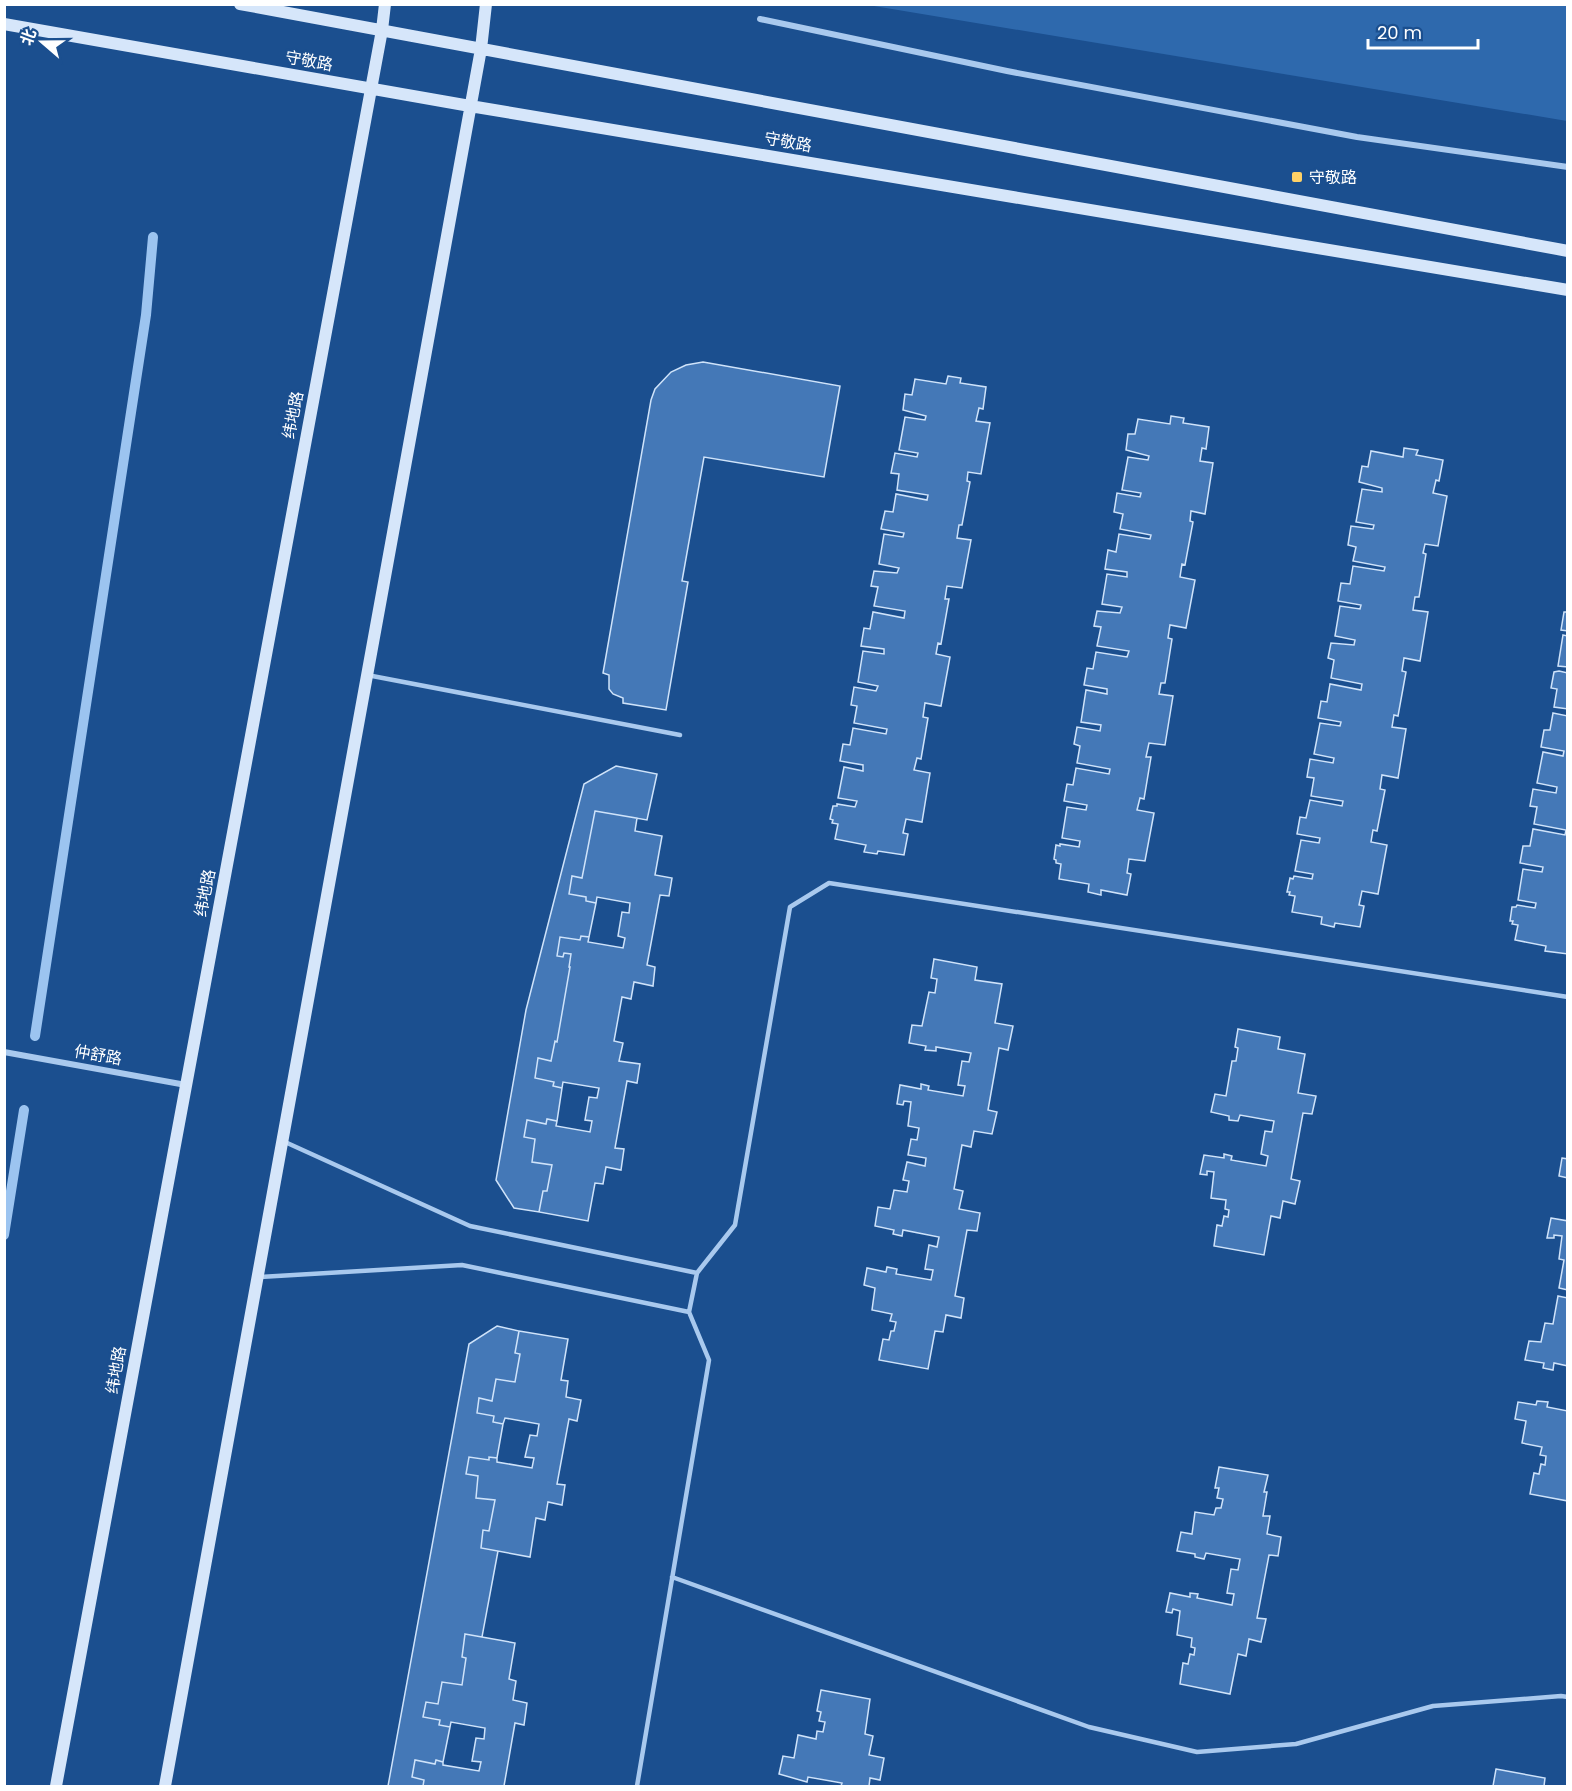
<svg xmlns="http://www.w3.org/2000/svg" width="1572" height="1791" viewBox="0 0 1572 1791" font-family="Poppins,'Noto Sans SC',sans-serif">
<style>
.green{fill:#2e69ad}
.lines{fill:none;stroke-linecap:round;stroke-linejoin:round}
.stream{stroke:#9cc4f0;stroke-width:10}
.building{fill:#4478b7;stroke:#cfe3fa;stroke-width:1.5}
.service{stroke:#a9c9ee;stroke-width:4.5}
.minor{stroke:#a9c9ee;stroke-width:6}
.secondary{stroke:#d6e6fa;stroke-width:12}
.poi-dot{fill:#ffd166;stroke:#1b4f8f;stroke-width:2}
.labels{text-anchor:middle;dominant-baseline:central;stroke-width:5;stroke-linejoin:round;paint-order:stroke}
.street-label{font-size:16px;fill:#fff;stroke:#1b4f8f}
.poi-label{font-size:16px;fill:#fff;stroke:#1b4f8f;text-anchor:start}
</style>
<rect width="100%" height="100%" fill="#1b4f8f"/>
<!-- green -->
<path class="green" d="M 868,5 L 1567,5 L 1567,121 Z"/>
<g class="lines">
<!-- stream -->
<path class="stream" d="M 35,1036 L 146,315 L 153,237
M 4,1235 L 24,1110"/>
</g>
<!-- building -->
<path class="building" d="M 703,362 L 840,386 L 824,477 L 704,457 L 682,581 L 688,582 L 666,710 L 623,703 L 623,698 L 613,694 L 609,689 L 609,675 L 603,673 L 651,400 L 655,389 L 671,372 L 686,365 Z
M 948,376 L 961,378 L 960,383 L 986,387 L 983,409 L 979,408 L 976,421 L 990,423 L 981,474 L 968,472 L 967,481 L 970,482 L 962,525 L 959,525 L 957,538 L 971,540 L 962,588 L 947,586 L 945,599 L 949,599 L 941,644 L 938,643 L 936,654 L 950,657 L 941,706 L 925,703 L 923,717 L 928,718 L 921,759 L 917,758 L 914,770 L 930,773 L 922,822 L 906,819 L 903,833 L 908,834 L 904,855 L 878,851 L 877,854 L 864,852 L 866,845 L 835,839 L 838,824 L 832,823 L 833,820 L 830,819 L 833,806 L 837,806 L 837,804 L 855,807 L 857,801 L 838,798 L 844,767 L 863,771 L 863,765 L 840,761 L 843,744 L 850,745 L 853,728 L 886,734 L 887,729 L 854,723 L 857,706 L 851,705 L 854,687 L 876,691 L 878,686 L 858,682 L 863,651 L 884,654 L 884,649 L 861,646 L 864,628 L 870,629 L 873,612 L 904,618 L 905,611 L 874,606 L 878,587 L 871,586 L 874,571 L 897,573 L 899,568 L 879,564 L 884,534 L 903,537 L 904,533 L 881,529 L 885,511 L 893,512 L 896,494 L 927,500 L 928,495 L 897,490 L 899,474 L 891,473 L 895,453 L 917,457 L 918,453 L 899,450 L 905,417 L 925,420 L 926,416 L 903,410 L 905,394 L 912,395 L 915,379 L 946,384 Z
M 1171,416 L 1184,418 L 1183,423 L 1209,427 L 1206,449 L 1202,448 L 1200,461 L 1213,463 L 1205,514 L 1191,511 L 1190,521 L 1193,522 L 1185,565 L 1182,564 L 1180,577 L 1195,580 L 1186,628 L 1170,625 L 1168,638 L 1172,639 L 1165,683 L 1161,683 L 1159,694 L 1173,696 L 1165,745 L 1149,743 L 1146,757 L 1151,757 L 1144,799 L 1140,798 L 1137,810 L 1154,813 L 1145,861 L 1129,859 L 1127,873 L 1131,874 L 1127,895 L 1101,890 L 1101,895 L 1088,892 L 1089,884 L 1059,879 L 1061,864 L 1056,863 L 1056,860 L 1054,859 L 1056,845 L 1060,846 L 1060,844 L 1079,847 L 1080,841 L 1062,838 L 1067,807 L 1086,810 L 1087,805 L 1064,801 L 1067,784 L 1073,785 L 1076,768 L 1109,774 L 1110,769 L 1077,763 L 1080,746 L 1074,744 L 1077,727 L 1100,731 L 1101,725 L 1081,722 L 1086,690 L 1107,694 L 1107,689 L 1084,685 L 1087,668 L 1093,669 L 1096,652 L 1127,657 L 1129,651 L 1097,646 L 1101,627 L 1094,626 L 1097,611 L 1120,613 L 1122,607 L 1102,604 L 1107,574 L 1127,577 L 1127,572 L 1105,569 L 1108,550 L 1116,552 L 1119,534 L 1150,539 L 1151,535 L 1120,529 L 1123,514 L 1114,512 L 1117,493 L 1140,497 L 1141,493 L 1122,490 L 1128,457 L 1148,460 L 1149,456 L 1126,450 L 1128,434 L 1135,434 L 1138,419 L 1170,424 Z
M 1404,448 L 1418,450 L 1416,455 L 1443,460 L 1439,481 L 1436,480 L 1433,493 L 1447,496 L 1438,546 L 1425,544 L 1423,553 L 1426,554 L 1419,597 L 1415,597 L 1413,610 L 1428,612 L 1420,661 L 1404,658 L 1402,671 L 1406,672 L 1398,716 L 1394,715 L 1392,727 L 1406,729 L 1398,778 L 1382,775 L 1380,789 L 1385,790 L 1377,831 L 1373,830 L 1371,842 L 1387,845 L 1378,894 L 1362,891 L 1359,905 L 1364,906 L 1360,927 L 1335,923 L 1334,927 L 1321,924 L 1322,917 L 1292,912 L 1295,896 L 1289,895 L 1290,892 L 1287,892 L 1290,878 L 1293,879 L 1294,876 L 1312,879 L 1313,874 L 1295,871 L 1301,840 L 1319,843 L 1320,838 L 1297,834 L 1300,817 L 1306,818 L 1310,800 L 1342,806 L 1343,801 L 1311,796 L 1314,778 L 1307,777 L 1310,759 L 1333,763 L 1334,758 L 1314,754 L 1320,723 L 1340,726 L 1341,722 L 1318,718 L 1321,701 L 1327,702 L 1330,684 L 1361,690 L 1362,684 L 1331,678 L 1334,660 L 1328,658 L 1331,643 L 1354,645 L 1355,640 L 1335,636 L 1340,606 L 1360,609 L 1361,605 L 1338,601 L 1341,583 L 1350,584 L 1353,566 L 1384,571 L 1385,567 L 1353,561 L 1356,547 L 1348,545 L 1351,526 L 1373,529 L 1374,525 L 1356,522 L 1362,489 L 1382,492 L 1382,488 L 1359,482 L 1362,466 L 1368,467 L 1371,451 L 1403,457 Z
M 1564,612 L 1568,612 L 1568,631 L 1561,630 Z
M 1563,635 L 1568,636 L 1568,667 L 1558,666 Z
M 1559,671 L 1568,673 L 1568,709 L 1554,707 L 1557,689 L 1551,688 L 1554,672 Z
M 1553,713 L 1568,716 L 1568,954 L 1545,951 L 1546,946 L 1515,940 L 1518,925 L 1512,924 L 1513,921 L 1510,921 L 1512,907 L 1516,907 L 1517,905 L 1535,908 L 1536,903 L 1518,900 L 1523,869 L 1542,872 L 1543,867 L 1520,863 L 1523,846 L 1530,846 L 1533,829 L 1565,835 L 1566,830 L 1534,824 L 1537,807 L 1530,806 L 1533,789 L 1556,793 L 1557,787 L 1537,783 L 1543,752 L 1563,756 L 1564,751 L 1541,747 L 1544,730 L 1550,730 Z
M 616,766 L 657,774 L 647,820 L 595,811 L 582,878 L 572,876 L 569,894 L 586,897 L 586,901 L 596,903 L 589,937 L 581,936 L 580,940 L 560,937 L 557,956 L 563,957 L 564,953 L 571,954 L 569,967 L 570,967 L 557,1042 L 555,1041 L 551,1061 L 538,1058 L 535,1078 L 554,1082 L 553,1086 L 562,1088 L 557,1121 L 547,1119 L 546,1124 L 527,1120 L 524,1137 L 535,1139 L 532,1162 L 552,1165 L 547,1191 L 543,1191 L 539,1212 L 514,1208 L 496,1180 L 526,1010 L 584,784 Z
M 595,811 L 637,818 L 635,831 L 662,836 L 655,875 L 672,878 L 669,896 L 660,895 L 647,965 L 655,967 L 653,986 L 634,982 L 631,999 L 622,997 L 614,1041 L 623,1043 L 619,1061 L 640,1064 L 637,1083 L 627,1081 L 615,1148 L 624,1149 L 621,1170 L 606,1167 L 603,1184 L 595,1183 L 588,1221 L 539,1212 L 543,1191 L 547,1191 L 552,1165 L 532,1162 L 535,1139 L 524,1137 L 527,1120 L 546,1124 L 547,1119 L 557,1121 L 556,1126 L 590,1132 L 592,1121 L 585,1120 L 589,1097 L 597,1098 L 599,1088 L 563,1082 L 562,1088 L 553,1086 L 554,1082 L 535,1078 L 538,1058 L 551,1061 L 555,1041 L 557,1042 L 570,967 L 569,967 L 571,954 L 564,953 L 563,957 L 557,956 L 560,937 L 580,940 L 581,936 L 589,937 L 588,942 L 623,948 L 625,938 L 618,936 L 622,912 L 629,913 L 630,903 L 597,897 L 596,903 L 586,901 L 586,897 L 569,894 L 572,876 L 582,878 Z
M 934,959 L 977,967 L 975,980 L 1002,984 L 995,1023 L 1013,1026 L 1008,1050 L 999,1048 L 988,1110 L 997,1112 L 992,1134 L 974,1131 L 971,1147 L 962,1145 L 954,1189 L 963,1191 L 959,1209 L 980,1213 L 977,1231 L 967,1230 L 955,1296 L 964,1298 L 961,1318 L 946,1315 L 943,1332 L 935,1331 L 928,1369 L 879,1360 L 883,1339 L 889,1340 L 891,1331 L 894,1331 L 896,1322 L 890,1321 L 892,1314 L 872,1310 L 875,1288 L 864,1285 L 867,1268 L 886,1272 L 887,1267 L 897,1269 L 896,1274 L 931,1280 L 933,1270 L 925,1269 L 929,1245 L 937,1247 L 939,1237 L 903,1230 L 902,1236 L 893,1234 L 894,1230 L 875,1226 L 878,1207 L 890,1209 L 894,1190 L 907,1192 L 909,1181 L 903,1180 L 907,1162 L 925,1166 L 926,1158 L 908,1155 L 911,1139 L 917,1140 L 919,1128 L 908,1126 L 911,1102 L 904,1101 L 903,1105 L 897,1104 L 900,1085 L 921,1089 L 921,1084 L 929,1086 L 928,1090 L 963,1096 L 965,1086 L 958,1085 L 962,1061 L 969,1062 L 971,1053 L 936,1047 L 936,1051 L 925,1050 L 926,1046 L 909,1043 L 912,1025 L 922,1026 L 929,992 L 935,993 L 937,979 L 931,978 Z
M 1238,1029 L 1280,1037 L 1278,1049 L 1305,1054 L 1298,1093 L 1316,1096 L 1312,1114 L 1303,1113 L 1291,1179 L 1300,1181 L 1295,1204 L 1283,1201 L 1280,1218 L 1271,1216 L 1264,1255 L 1214,1246 L 1217,1225 L 1222,1226 L 1224,1216 L 1228,1217 L 1229,1210 L 1225,1209 L 1226,1200 L 1211,1198 L 1214,1172 L 1207,1171 L 1207,1175 L 1200,1174 L 1204,1155 L 1224,1158 L 1224,1154 L 1232,1156 L 1231,1160 L 1266,1166 L 1268,1156 L 1261,1154 L 1265,1131 L 1272,1132 L 1274,1121 L 1240,1115 L 1238,1121 L 1229,1120 L 1229,1116 L 1211,1112 L 1215,1094 L 1226,1096 L 1232,1061 L 1236,1061 L 1238,1048 L 1235,1047 Z
M 1562,1158 L 1568,1159 L 1568,1178 L 1559,1176 Z
M 1551,1218 L 1568,1221 L 1568,1290 L 1559,1288 L 1564,1260 L 1559,1259 L 1562,1236 L 1554,1235 L 1554,1238 L 1547,1238 Z
M 1558,1296 L 1568,1298 L 1568,1366 L 1554,1363 L 1553,1370 L 1543,1368 L 1544,1363 L 1525,1360 L 1529,1341 L 1541,1342 L 1545,1323 L 1553,1324 Z
M 497,1326 L 519,1331 L 515,1353 L 520,1354 L 515,1382 L 496,1379 L 492,1401 L 479,1398 L 477,1413 L 494,1416 L 493,1422 L 503,1424 L 497,1458 L 489,1457 L 489,1460 L 469,1457 L 466,1474 L 478,1476 L 476,1498 L 495,1500 L 489,1531 L 483,1530 L 481,1548 L 498,1551 L 482,1637 L 465,1634 L 462,1657 L 466,1658 L 462,1685 L 442,1682 L 438,1704 L 426,1702 L 423,1717 L 440,1720 L 439,1725 L 450,1727 L 443,1762 L 436,1760 L 435,1764 L 415,1760 L 412,1777 L 424,1780 L 423,1786 L 388,1786 L 469,1344 Z
M 519,1331 L 568,1339 L 561,1380 L 568,1381 L 566,1397 L 581,1400 L 577,1421 L 569,1419 L 557,1484 L 565,1485 L 562,1505 L 548,1502 L 545,1520 L 536,1518 L 530,1557 L 481,1548 L 483,1530 L 489,1531 L 495,1500 L 476,1498 L 478,1476 L 466,1474 L 469,1457 L 489,1460 L 489,1457 L 497,1458 L 497,1462 L 532,1468 L 534,1458 L 525,1457 L 530,1435 L 537,1436 L 539,1424 L 505,1418 L 503,1424 L 493,1422 L 494,1416 L 477,1413 L 479,1398 L 492,1401 L 496,1379 L 515,1382 L 520,1354 L 515,1353 Z
M 1537,1401 L 1548,1402 L 1547,1407 L 1568,1411 L 1568,1501 L 1530,1494 L 1534,1473 L 1539,1474 L 1541,1464 L 1545,1465 L 1546,1456 L 1540,1455 L 1542,1447 L 1522,1443 L 1526,1421 L 1515,1419 L 1518,1402 L 1536,1405 Z
M 1219,1467 L 1268,1475 L 1264,1492 L 1267,1492 L 1263,1516 L 1270,1516 L 1267,1534 L 1281,1537 L 1278,1556 L 1269,1555 L 1257,1618 L 1266,1619 L 1261,1642 L 1249,1639 L 1246,1656 L 1238,1654 L 1230,1694 L 1180,1684 L 1183,1663 L 1188,1664 L 1190,1654 L 1194,1655 L 1195,1648 L 1191,1647 L 1192,1638 L 1177,1635 L 1180,1611 L 1173,1609 L 1172,1613 L 1166,1612 L 1170,1593 L 1190,1597 L 1190,1593 L 1198,1594 L 1197,1598 L 1232,1605 L 1234,1594 L 1227,1593 L 1231,1569 L 1238,1570 L 1240,1559 L 1206,1553 L 1204,1559 L 1195,1557 L 1195,1554 L 1177,1551 L 1181,1532 L 1192,1534 L 1195,1512 L 1214,1515 L 1216,1508 L 1221,1508 L 1223,1499 L 1217,1498 L 1219,1488 L 1215,1488 Z
M 465,1634 L 515,1643 L 509,1679 L 516,1681 L 513,1700 L 527,1703 L 524,1725 L 515,1723 L 504,1786 L 423,1786 L 424,1780 L 412,1777 L 415,1760 L 435,1764 L 436,1760 L 443,1762 L 443,1765 L 479,1771 L 481,1762 L 472,1761 L 476,1738 L 484,1739 L 485,1728 L 451,1722 L 450,1727 L 439,1725 L 440,1720 L 423,1717 L 426,1702 L 438,1704 L 442,1682 L 462,1685 L 466,1658 L 462,1657 Z
M 821,1690 L 870,1699 L 865,1734 L 873,1736 L 869,1755 L 884,1758 L 880,1780 L 870,1778 L 869,1786 L 841,1786 L 842,1783 L 808,1777 L 807,1782 L 779,1774 L 783,1756 L 794,1758 L 798,1735 L 816,1739 L 817,1731 L 823,1732 L 825,1722 L 819,1721 L 821,1712 L 817,1711 Z
M 1496,1769 L 1545,1778 L 1544,1786 L 1493,1786 Z"/>
<g class="lines">
<!-- service -->
<path class="service" d="M 367,675 L 680,735
M 697,1273 L 735,1225 L 790,907 L 829,883 L 1568,997
M 260,1277 L 462,1265 L 689,1312 L 697,1273 L 470,1226 L 285,1142
M 672,1577 L 1089,1727 L 1197,1752 L 1296,1744 L 1433,1706 L 1561,1696 L 1568,1697
M 637,1786 L 709,1360 L 689,1312"/>
<!-- minor -->
<path class="minor" d="M 760,19 L 1007,71 L 1357,137 L 1568,167
M 4,1052 L 186,1085"/>
<!-- secondary -->
<path class="secondary" d="M 240,4 L 1568,251
M 4,24 L 470,106 L 1568,290
M 56,1786 L 382,30 L 385,4
M 165,1786 L 481,49 L 486,4"/>
</g>
<!-- markers -->
<rect class="poi-dot" x="1291" y="171" width="12" height="12" rx="3"/>
<g class="labels">
<!-- street labels -->
<g class="street-label">
<text transform="translate(309 61) rotate(10)">守敬路</text>
<text transform="translate(788 142) rotate(10)">守敬路</text>
<text transform="translate(293 415) rotate(-79)">纬地路</text>
<text transform="translate(205 893) rotate(-79)">纬地路</text>
<text transform="translate(98 1055) rotate(10)">仲舒路</text>
<text transform="translate(116 1370) rotate(-80)">纬地路</text>
</g>
<!-- poi labels -->
<g class="poi-label">
<text x="1309" y="177">守敬路</text>
</g>
</g>
<!-- border -->
<rect width="1572" height="1791" fill="none" stroke="#ffffff" stroke-width="12"/>
<!-- north arrow -->
<g transform="translate(42 42) rotate(290)" stroke="#1b4f8f" stroke-width="4.5" paint-order="stroke">
<path d="M0-4.5L10 22L0 15L-10 22Z" fill="#ffffff"/>
<text y="-9" font-size="16" font-weight="bold" text-anchor="middle" fill="#ffffff">北</text>
</g>
<!-- scale -->
<path d="M1368 39v9h110v-9" fill="none" stroke="#ffffff" stroke-width="3"/>
<text x="1377" y="39" font-size="18" fill="#ffffff" stroke="#1b4f8f" stroke-width="4.5" paint-order="stroke">20 m</text>
</svg>
